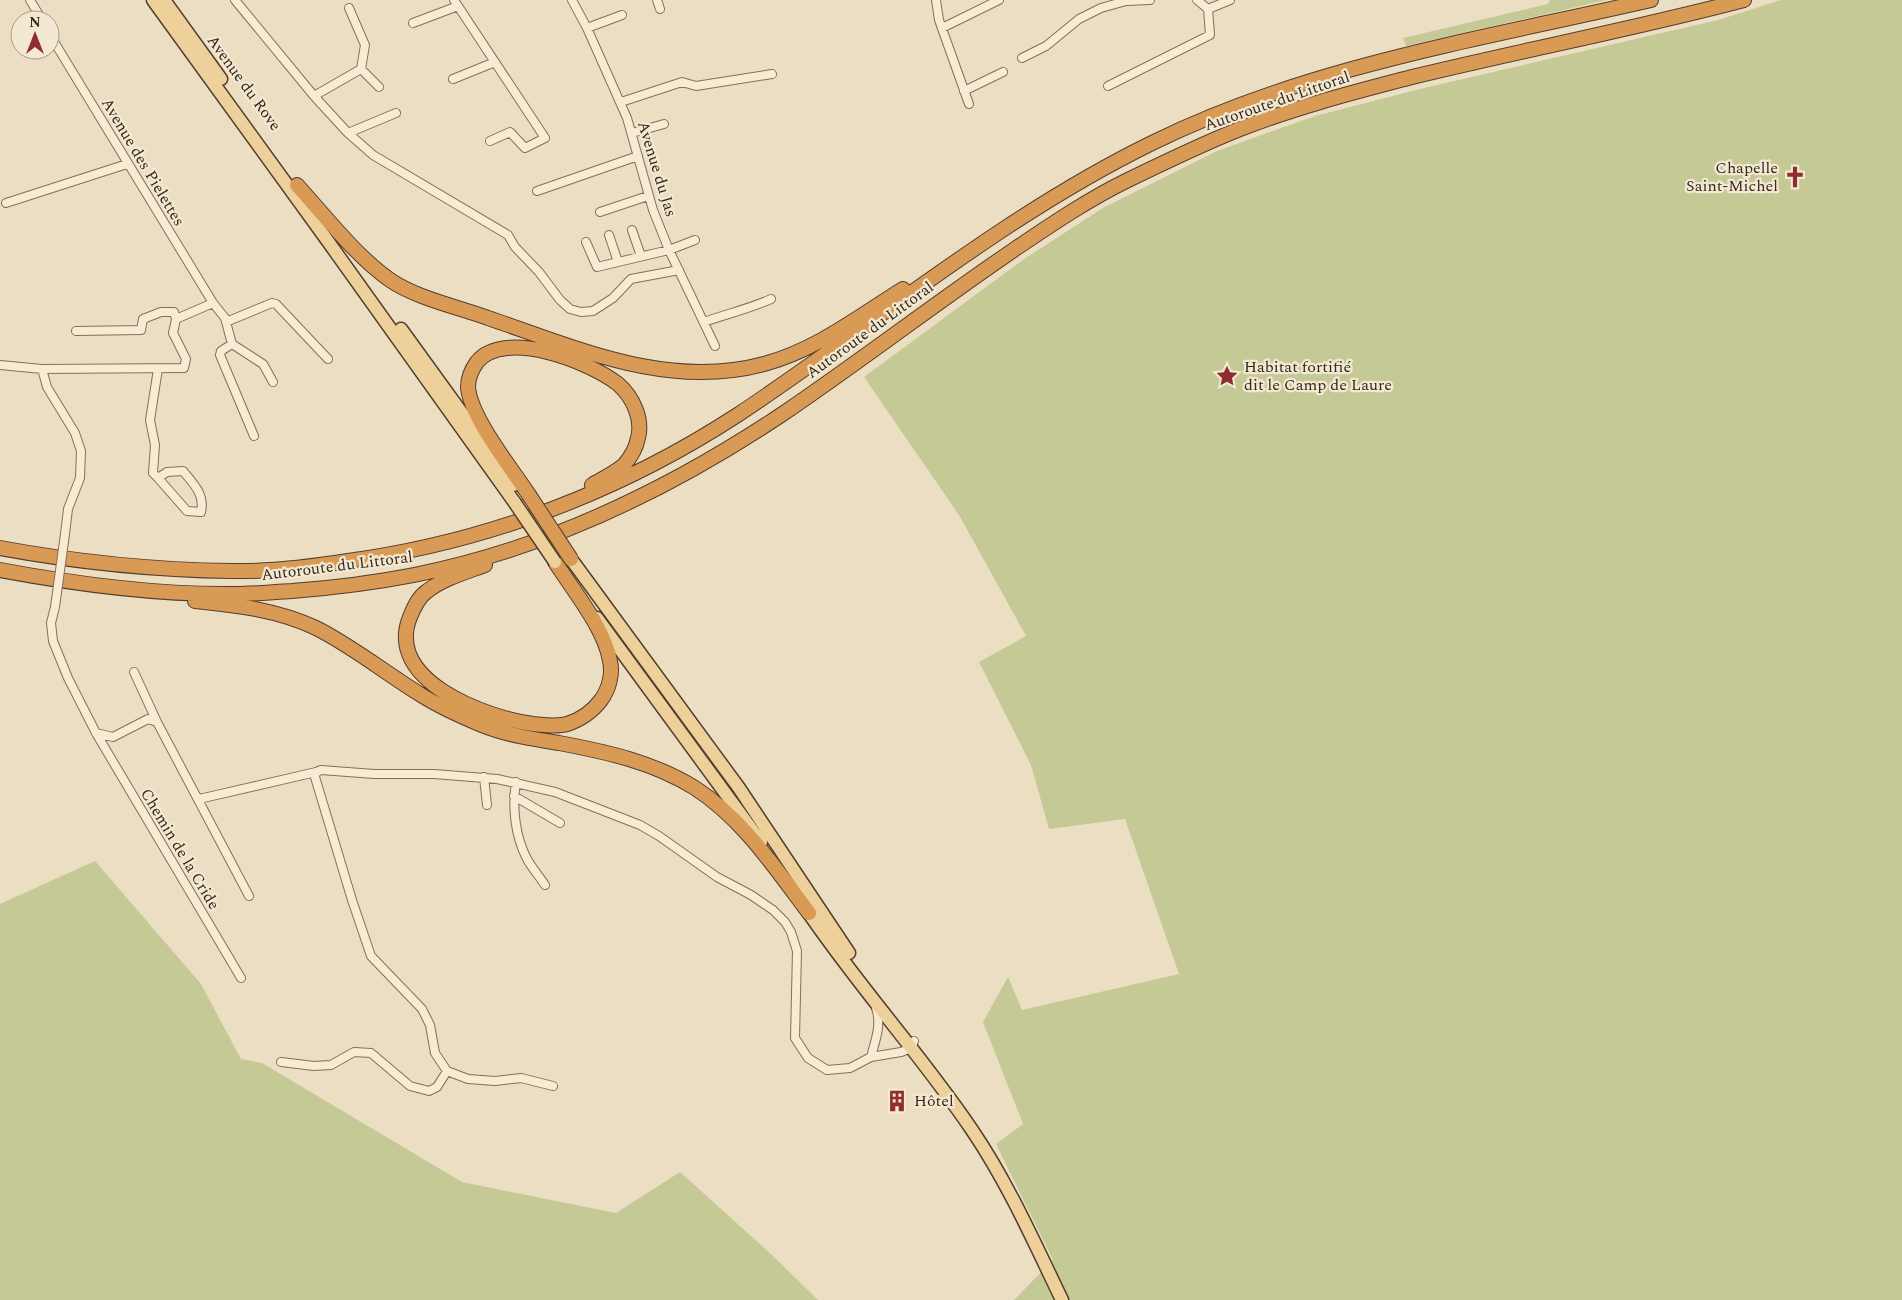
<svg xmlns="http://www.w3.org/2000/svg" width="1902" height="1300" viewBox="0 0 1902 1300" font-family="Spectral,serif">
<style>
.green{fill:#c5c996}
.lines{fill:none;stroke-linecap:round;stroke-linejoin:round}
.minor-casing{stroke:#846f5a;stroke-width:10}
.primary-casing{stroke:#523e2e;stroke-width:15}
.motorway-casing{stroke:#523e2e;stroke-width:16}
.minor{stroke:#f7ebd4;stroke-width:8}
.primary{stroke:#eed19a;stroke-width:12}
.motorway{stroke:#d89a55;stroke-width:14}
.minor-bridge-casing{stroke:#846f5a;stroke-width:10;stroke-linecap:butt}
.primary-bridge-casing{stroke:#523e2e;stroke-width:15;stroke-linecap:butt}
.motorway-bridge-casing{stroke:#523e2e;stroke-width:16;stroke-linecap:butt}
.minor-bridge{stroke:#f7ebd4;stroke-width:8}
.primary-bridge{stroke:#eed19a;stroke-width:12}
.motorway-bridge{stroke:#d89a55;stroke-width:14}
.labels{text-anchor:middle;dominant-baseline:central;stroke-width:4.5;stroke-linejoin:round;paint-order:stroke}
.street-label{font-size:16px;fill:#35281d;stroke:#f3e8d1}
.poi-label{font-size:16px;fill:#35281d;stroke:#f3e8d1;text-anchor:start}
</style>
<rect width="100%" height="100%" fill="#ecdec2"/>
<!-- green -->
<path class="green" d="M 1550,0 L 1607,0 L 1406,46 L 1403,38 L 1548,4 Z
M 1781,0 L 1902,0 L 1902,1300 L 1014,1300 L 1053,1260 L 996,1144 L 1023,1124 L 983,1022 L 1008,977 L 1022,1010 L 1179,974 L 1125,819 L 1049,829 L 1031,765 L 979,662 L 1026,636 L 959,515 L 864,377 L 1024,259 L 1103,208 L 1217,151 L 1315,116 L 1424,88 L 1718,20 Z
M 95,861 L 201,984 L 241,1059 L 262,1063 L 462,1182 L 616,1213 L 680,1172 L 773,1256 L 818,1300 L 0,1300 L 0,904 Z"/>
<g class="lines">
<!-- minor casing -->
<g class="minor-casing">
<path id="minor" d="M 30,0 L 42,20
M 235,0 L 314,96 L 348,133 L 373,155 L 508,235 L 515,247 L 539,272 L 560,300 L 570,309 L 581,312 L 593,311 L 613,298 L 631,279 L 679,270
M 454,0 L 545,138 L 525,148 L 510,132 L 490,141
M 572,0 L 587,28 L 627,118 L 653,210 L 669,250 L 715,346
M 657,0 L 660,9
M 936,0 L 939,20 L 969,104
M 1197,0 L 1208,9
M 413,23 L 458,6
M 587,28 L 622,15
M 942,28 L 999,0
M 1022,58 L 1046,46 L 1079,19 L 1101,8 L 1126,1 L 1150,0
M 361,69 L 379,87
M 453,79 L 495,62
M 1108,86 L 1210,35 L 1208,9 L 1230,0
M 964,91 L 1003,72
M 314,96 L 361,69 L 365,45 L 349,8
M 621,102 L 682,82 L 696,86 L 772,74
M 348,133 L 396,113
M 632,133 L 664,124
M 537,191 L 638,156
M 6,203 L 127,164
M 600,212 L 648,196
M 632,230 L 641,256
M 609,235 L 618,262
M 586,242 L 597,267 L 669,250 L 695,240
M 213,303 L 225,318 L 232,344
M 226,322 L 272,303 L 276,304 L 328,359
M 704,322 C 726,314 749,309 771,299
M 76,331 L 141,330 L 143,319 L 161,312 L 174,312 L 176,319
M 232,344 L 221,351 L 220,355 L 254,436
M 232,344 L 263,364 L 273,382
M 0,365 L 42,369 L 184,368 L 186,359 L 173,333 L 176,319 L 213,303 L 50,35
M 42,369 L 47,387 L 75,433 L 81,451 L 80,478 L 68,509 L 65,534
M 158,478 L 167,472 L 183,471 C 194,484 205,495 201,512 L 187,511 L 158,478 L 153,473 L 155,445 L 150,420 L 158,369
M 55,607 L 51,623 L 53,641 L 68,678 L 96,733 L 241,978
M 134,672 L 157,722
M 96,733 L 113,737 L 148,719 L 157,722 L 249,896
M 484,777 L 487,805
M 516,782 C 512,807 515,836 527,859 C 532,868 539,876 545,885
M 514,796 L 560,823
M 199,799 L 316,772
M 876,1008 C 882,1025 875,1041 871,1057 L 901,1052 L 911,1048 L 914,1041
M 281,1062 L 314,1066 L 331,1065 L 354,1052 L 371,1053 L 410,1086 L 429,1091 L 437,1087 L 447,1071
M 553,1086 L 521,1078 L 495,1081 L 468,1079 L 447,1071 L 435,1053 L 430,1025 L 422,1009 L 371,956 L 352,900 L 315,777 L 316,772 L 321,770 L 374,774 L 434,774 L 497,779 L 555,792 L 640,825 L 659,836 L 717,877 L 751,895 L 773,910 L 785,922 L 791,932 L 797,951 L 795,1038 L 808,1058 L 827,1070 L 850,1068 L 871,1057"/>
</g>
<!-- primary casing -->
<g class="primary-casing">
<path id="primary" d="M 153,0 L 327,240 L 515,503
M 164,0 L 221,79
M 401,329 L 514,485
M 571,559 L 739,788 L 849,953
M 597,618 L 761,842
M 804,906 C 856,984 920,1053 972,1130 C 1008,1183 1034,1242 1062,1300"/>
</g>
<!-- motorway casing -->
<g class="motorway-casing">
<path id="motorway" d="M 297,185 C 325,216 356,256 390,280 C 416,298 458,307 488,318 C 577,348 668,390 764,364 C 816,350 858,317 903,289
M 529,495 C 512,469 470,417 468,387 C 468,378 472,369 477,362 C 505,328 590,362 618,384 C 633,397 643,419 638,438 C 636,448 631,457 624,465 C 615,473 602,479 592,485
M 0,548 C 76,562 155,570 232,571 C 270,572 310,567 348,561 C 488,542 621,491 739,414 C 876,323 1003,216 1152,143 C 1308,66 1482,39 1651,0
M 485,565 C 466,572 442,579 426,592 C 418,598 414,607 410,617 C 384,681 487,718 533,724 C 544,725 557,727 567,724 C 580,720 593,711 601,700 C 609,689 613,674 610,661 C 605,629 573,590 555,562
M 0,570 C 75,584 158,595 235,594 C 254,594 273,592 292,591 C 332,588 373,583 414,575 C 546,549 672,488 784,413 C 862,360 937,302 1015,249 C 1052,224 1089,199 1128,180 C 1165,162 1202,144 1240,129 C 1296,107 1355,92 1412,77 C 1523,50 1634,29 1744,0
M 195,601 C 236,605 278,610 316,628 C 352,646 384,672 418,693 C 438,706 460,716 482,725 C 507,735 533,739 559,743 C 607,752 653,762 695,788 C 743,819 775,868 809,913"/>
</g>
<!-- minor -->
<use href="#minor" class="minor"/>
<!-- primary -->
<use href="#primary" class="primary"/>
<!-- motorway -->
<use href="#motorway" class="motorway"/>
<!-- minor-bridge casing -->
<g class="minor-bridge-casing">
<path id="minor-bridge" d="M 55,607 L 65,534"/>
</g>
<!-- primary-bridge casing -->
<g class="primary-bridge-casing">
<path id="primary-bridge" d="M 515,503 L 555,562"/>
</g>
<!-- motorway-bridge casing -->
<g class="motorway-bridge-casing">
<path id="motorway-bridge" d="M 529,495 L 571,559"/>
</g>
<!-- minor-bridge -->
<use href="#minor-bridge" class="minor-bridge"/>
<!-- primary-bridge -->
<use href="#primary-bridge" class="primary-bridge"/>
<!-- motorway-bridge -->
<use href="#motorway-bridge" class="motorway-bridge"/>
</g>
<!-- icons -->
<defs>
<g id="church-bare" transform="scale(1.725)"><path d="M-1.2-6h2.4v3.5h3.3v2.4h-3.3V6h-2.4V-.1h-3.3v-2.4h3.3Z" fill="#902d31" stroke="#f3e8d1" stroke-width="2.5" paint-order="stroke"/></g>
<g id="sight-bare" transform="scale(1.725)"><path d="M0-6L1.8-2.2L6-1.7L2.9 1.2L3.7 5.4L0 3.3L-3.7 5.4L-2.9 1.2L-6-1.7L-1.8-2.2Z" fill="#902d31" stroke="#f3e8d1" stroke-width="2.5" paint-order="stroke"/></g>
<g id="building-bare" transform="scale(1.725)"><path d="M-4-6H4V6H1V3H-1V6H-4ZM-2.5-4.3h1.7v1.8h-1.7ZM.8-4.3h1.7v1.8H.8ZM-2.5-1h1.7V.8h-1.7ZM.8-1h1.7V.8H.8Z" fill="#902d31" stroke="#f3e8d1" stroke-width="2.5" paint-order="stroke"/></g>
</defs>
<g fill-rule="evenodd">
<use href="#church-bare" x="1795" y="177"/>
<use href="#sight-bare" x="1227" y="376"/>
<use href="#building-bare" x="897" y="1101"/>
</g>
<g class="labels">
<!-- street labels -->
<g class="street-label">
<text transform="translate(244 83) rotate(54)">Avenue du Rove</text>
<text transform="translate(1277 101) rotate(-19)">Autoroute du Littoral</text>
<text transform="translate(143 162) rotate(59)">Avenue des Pielettes</text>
<text transform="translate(657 169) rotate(73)">Avenue du Jas</text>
<text transform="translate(870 330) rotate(-36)">Autoroute du Littoral</text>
<text transform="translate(337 566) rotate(-7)">Autoroute du Littoral</text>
<text transform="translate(180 849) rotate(59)">Chemin de la Cride</text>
</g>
<!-- poi labels -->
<g class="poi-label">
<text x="1778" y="168" text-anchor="end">Chapelle<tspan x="1778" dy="18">Saint-Michel</tspan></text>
<text x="1244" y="367">Habitat fortifié<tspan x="1244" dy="18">dit le Camp de Laure</tspan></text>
<text x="914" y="1101">Hôtel</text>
</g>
</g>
<!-- north arrow -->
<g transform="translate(35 35)"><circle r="24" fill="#f3e8d1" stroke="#a79b89"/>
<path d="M0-4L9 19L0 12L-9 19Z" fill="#902d31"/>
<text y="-8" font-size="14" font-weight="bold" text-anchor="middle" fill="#35281d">N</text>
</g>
</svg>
